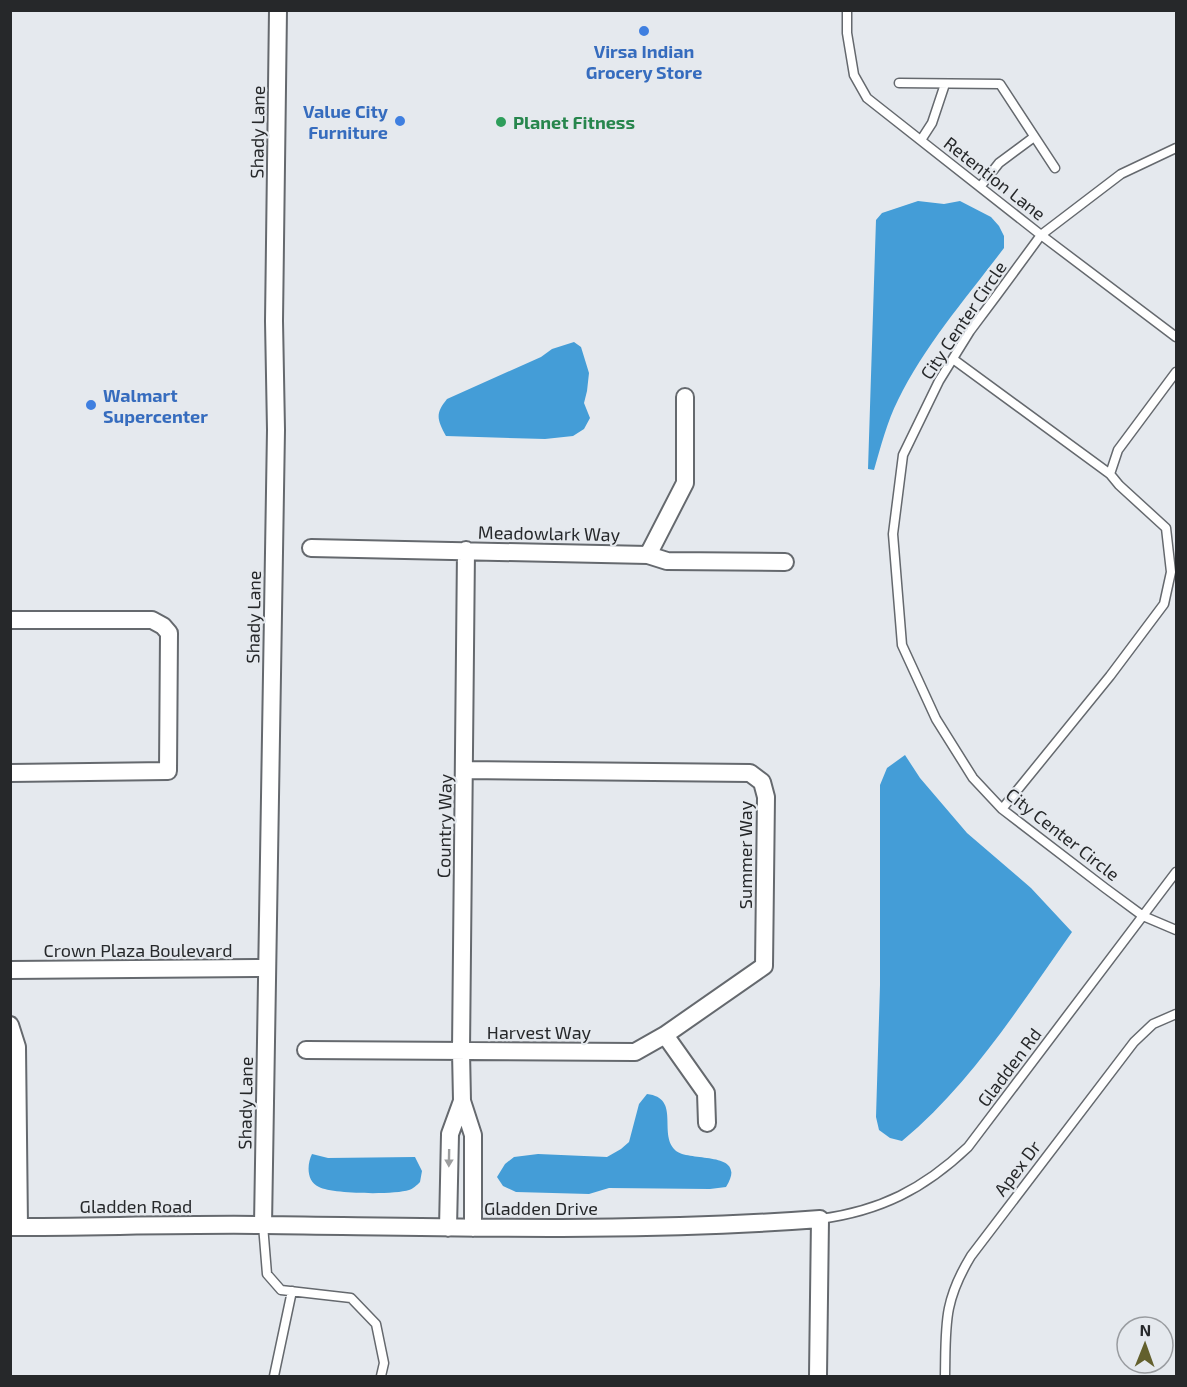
<svg xmlns="http://www.w3.org/2000/svg" width="1187" height="1387" viewBox="0 0 1187 1387" font-family="'Exo 2',sans-serif">
<style>
.water{fill:#449dd7}
.lines{fill:none;stroke-linecap:round;stroke-linejoin:round}
.service-casing{stroke:#65696e;stroke-width:11}
.minor-casing{stroke:#65696e;stroke-width:20}
.service{stroke:#fff;stroke-width:8}
.minor{stroke:#fff;stroke-width:16}
.oneway{fill:#9d9e9f}
.shop-dot{fill:#3f7fe0;stroke:#e5e9ee;stroke-width:2}
.leisure-dot{fill:#2e9e5b;stroke:#e5e9ee;stroke-width:2}
.labels{text-anchor:middle;dominant-baseline:central;stroke-width:4.5;stroke-linejoin:round;paint-order:stroke}
.shop-label{font-size:18px;font-weight:bold;fill:#366cbe;stroke:#e5e9ee}
.leisure-label{font-size:18px;font-weight:bold;fill:#27864d;stroke:#e5e9ee;text-anchor:start}
.street-label{font-size:18px;fill:#26282a;stroke:#e5e9ee}
</style>
<rect width="100%" height="100%" fill="#e5e9ee"/>
<!-- water -->
<path class="water" d="M 918,201 L 944,204 L 960,201 L 991,217 L 999,226 L 1004,236 L 1004,248 C 967,297 925,345 898,400 C 887,422 881,446 874,470 L 868,469 L 876,220 L 882,213 Z
M 574,342 L 581,347 L 589,373 L 587,391 L 584,403 L 590,418 L 584,429 L 573,436 L 545,439 L 446,436 C 437,419 435,414 447,399 L 541,357 L 552,349 Z
M 905,755 L 920,778 L 967,833 L 1031,888 L 1072,932 C 1020,1005 972,1083 902,1141 L 890,1138 L 879,1130 L 876,1117 L 880,985 L 880,785 L 887,768 Z
M 647,1094 C 681,1098 658,1133 675,1150 C 687,1163 750,1149 726,1187 L 710,1189 L 609,1188 L 589,1194 L 516,1192 L 503,1186 L 497,1177 L 505,1164 L 514,1157 L 538,1154 L 607,1157 L 621,1149 L 629,1142 L 639,1104 Z
M 312,1154 L 328,1158 L 415,1157 L 422,1171 L 420,1182 C 417,1185 413,1189 409,1190 C 394,1195 332,1194 319,1187 C 306,1181 307,1164 312,1154 Z"/>
<g class="lines">
<!-- service casing -->
<g class="service-casing">
<path id="service" d="M 847,10 L 847,33 L 854,75 L 867,98 L 1041,235 L 1176,337
M 899,83 L 1000,84 L 1055,168
M 921,140 L 932,123 L 945,84
M 1176,148 L 1121,174 L 1041,235 L 997,295 L 970,331 L 939,381 L 903,455 L 893,534 L 902,645 L 936,719 L 973,778 L 1002,809 L 1105,888 L 1143,916 L 1176,930
M 980,187 L 999,163 L 1034,137
M 953,359 L 1110,474
M 1002,809 L 1110,676 L 1164,604 L 1171,572 L 1166,528 L 1119,485 L 1110,474 L 1118,450 L 1176,372
M 820,1219 C 880,1211 924,1189 968,1147 L 1176,872
M 263,1225 L 267,1274 L 281,1290 L 351,1298 L 376,1324 L 384,1363 L 381,1376
M 274,1376 L 292,1291
M 945,1376 C 946,1325 943,1302 971,1256 L 1134,1042 L 1153,1024 L 1176,1014"/>
</g>
<!-- minor casing -->
<g class="minor-casing">
<path id="minor" d="M 311,548 L 648,555 L 667,561 L 785,562
M 466,550 L 461,1051 L 462,1101 L 473,1135 L 473,1228
M 648,555 L 685,483 L 685,397
M 10,620 L 152,620 L 163,626 L 169,633 L 168,771 L 10,773
M 10,970 L 267,968
M 10,1025 L 17,1047 L 19,1227
M 665,1035 L 706,1093 L 707,1123
M 306,1050 L 635,1052 L 665,1035 L 764,966 L 766,797 L 762,782 L 750,773 L 464,770
M 263,1225 L 276,430 L 274,321 L 278,10
M 10,1227 C 95,1227 180,1224 265,1225 C 450,1227 635,1233 820,1219 L 818,1376
M 448,1228 L 450,1134 L 462,1101"/>
</g>
<!-- service -->
<use href="#service" class="service"/>
<!-- minor -->
<use href="#minor" class="minor"/>
</g>
<!-- one-way arrows -->
<defs><path id="oneway-solid" d="M-6-.8H1V-3.2L6.5 0L1 3.2V.8H-6Z" transform="scale(1.5)"/></defs>
<use class="oneway" href="#oneway-solid" transform="translate(449 1158) rotate(91)"/>
<!-- markers -->
<g class="shop-dot">
<circle cx="644" cy="31" r="6"/>
<circle cx="400" cy="121" r="6"/>
<circle cx="91" cy="405" r="6"/>
</g>
<circle class="leisure-dot" cx="501" cy="122" r="6"/>
<g class="labels">
<!-- shop labels -->
<g class="shop-label">
<text x="644" y="51">Virsa Indian<tspan x="644" dy="21">Grocery Store</tspan></text>
<text x="388" y="111" text-anchor="end">Value City<tspan x="388" dy="21">Furniture</tspan></text>
<text x="103" y="395" text-anchor="start">Walmart<tspan x="103" dy="21">Supercenter</tspan></text>
</g>
<!-- leisure labels -->
<g class="leisure-label">
<text x="513" y="122">Planet Fitness</text>
</g>
<!-- street labels -->
<g class="street-label">
<text transform="translate(257 132) rotate(-89)">Shady Lane</text>
<text transform="translate(995 178) rotate(38)">Retention Lane</text>
<text transform="translate(963 320) rotate(-56)">City Center Circle</text>
<text transform="translate(549 533) rotate(1)">Meadowlark Way</text>
<text transform="translate(253 617) rotate(-89)">Shady Lane</text>
<text transform="translate(444 826) rotate(-89)">Country Way</text>
<text transform="translate(1063 834) rotate(38)">City Center Circle</text>
<text transform="translate(745 855) rotate(-90)">Summer Way</text>
<text x="138" y="950">Crown Plaza Boulevard</text>
<text x="539" y="1032">Harvest Way</text>
<text transform="translate(1009 1067) rotate(-53)">Gladden Rd</text>
<text transform="translate(245 1103) rotate(-89)">Shady Lane</text>
<text transform="translate(1017 1168) rotate(-53)">Apex Dr</text>
<text x="136" y="1206">Gladden Road</text>
<text x="541" y="1208">Gladden Drive</text>
</g>
</g>
<!-- border -->
<rect width="1187" height="1387" fill="none" stroke="#26282a" stroke-width="24"/>
<!-- north arrow -->
<g transform="translate(1145 1345) rotate(1)"><circle r="28" fill="#e5e9ee" stroke="#999ca0" stroke-width="1.5"/>
<path d="M0-4.5L10 22L0 15L-10 22Z" fill="#63602d"/>
<text y="-9" font-size="16" font-weight="bold" text-anchor="middle" fill="#26282a">N</text>
</g>
</svg>
